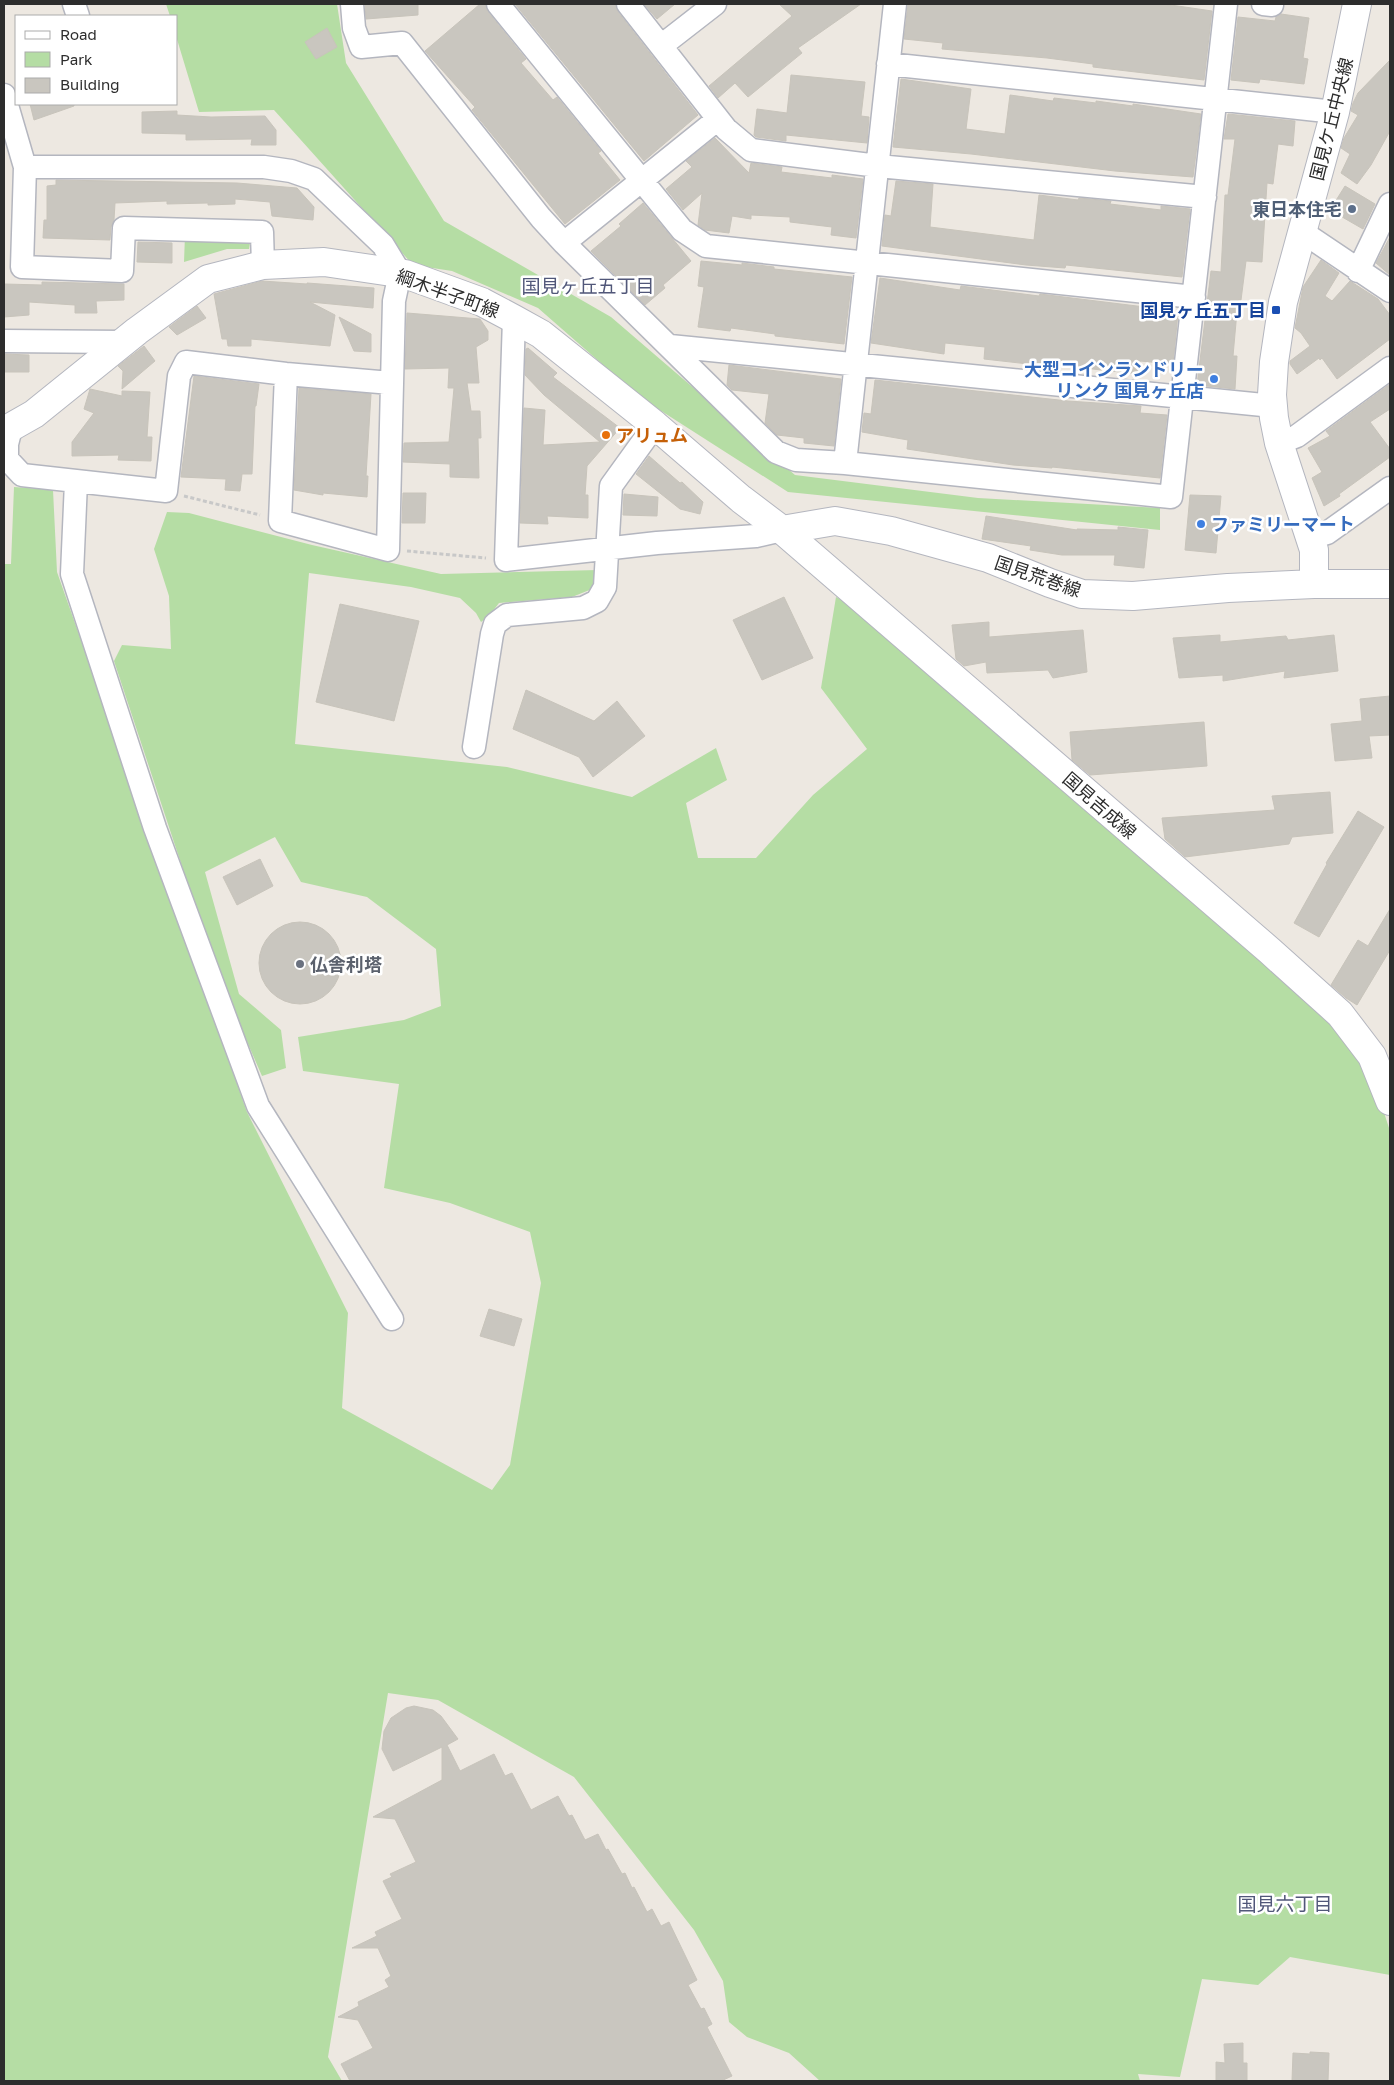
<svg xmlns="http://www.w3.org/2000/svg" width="1394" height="2085" viewBox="0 0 1394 2085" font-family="'Golos Text','Noto Sans JP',sans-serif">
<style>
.green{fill:#b5dda4}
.building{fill:#c9c6bf;stroke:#c8c4bb}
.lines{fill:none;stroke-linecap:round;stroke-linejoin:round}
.street-casing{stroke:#b4b6bf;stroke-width:25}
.secondary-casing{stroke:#b4b6bf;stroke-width:30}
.path{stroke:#c8c8c8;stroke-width:3;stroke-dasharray:4 2.5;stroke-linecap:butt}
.street{stroke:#fff;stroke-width:22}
.secondary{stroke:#fff;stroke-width:28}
.service-dot{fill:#5c6f8a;stroke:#fff;stroke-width:2}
.transit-dot{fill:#1a4fb4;stroke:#fff;stroke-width:2}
.shop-dot{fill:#3f7fe0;stroke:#fff;stroke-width:2}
.food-dot{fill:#e8710a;stroke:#fff;stroke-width:2}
.worship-dot{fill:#6b7280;stroke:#fff;stroke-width:2}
.labels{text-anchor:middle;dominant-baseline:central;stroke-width:5;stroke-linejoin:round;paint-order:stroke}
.street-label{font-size:18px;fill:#2d2d2d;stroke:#fff}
.service-label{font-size:18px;font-weight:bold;fill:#4e5e75;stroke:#fff;text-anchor:end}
.transit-label{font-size:18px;font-weight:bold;fill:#164399;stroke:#fff;text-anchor:end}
.shop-label{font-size:18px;font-weight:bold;fill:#366cbe;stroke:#fff;text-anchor:end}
.food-label{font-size:18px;font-weight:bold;fill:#c56008;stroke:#fff;text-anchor:start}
.worship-label{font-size:18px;font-weight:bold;fill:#5b616d;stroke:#fff;text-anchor:start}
.neighbourhood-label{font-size:19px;fill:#515779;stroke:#fff}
</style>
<rect width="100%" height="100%" fill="#ede8e1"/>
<!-- green -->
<path class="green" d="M 166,4 L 337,4 L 346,63 L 444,221 L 611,317 L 795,475 L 978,498 L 1160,508 L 1160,530 L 788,492 L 641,398 L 538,308 L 452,271 L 413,265 L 274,110 L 199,112 L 176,36 L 176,16 L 170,16 Z
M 185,235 L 251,236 L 249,249 L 227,249 L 184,262 Z
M 14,487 L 53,490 L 57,572 L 247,1112 L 348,1313 L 342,1408 L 492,1490 L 510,1465 L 541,1283 L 530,1232 L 450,1203 L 384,1188 L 399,1084 L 303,1071 L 298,1037 L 404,1020 L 441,1006 L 436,949 L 367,897 L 301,882 L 275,837 L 205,872 L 239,994 L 281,1030 L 286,1068 L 262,1076 L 218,975 L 114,661 L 122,645 L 171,649 L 169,596 L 154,549 L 167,512 L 189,513 L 312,545 L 441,574 L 598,570 L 592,589 L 572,597 L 499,603 L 489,616 L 481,622 L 476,613 L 460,598 L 411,587 L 309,573 L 295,744 L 507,767 L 632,797 L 716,748 L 727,780 L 686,803 L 698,858 L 756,858 L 813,795 L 867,749 L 821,688 L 836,597 L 856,607 L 1329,1017 L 1371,1073 L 1390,1131 L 1390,1975 L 1290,1957 L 1258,1985 L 1202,1979 L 1180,2077 L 1138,2074 L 1140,2081 L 820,2081 L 789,2053 L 747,2037 L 729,2022 L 723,1981 L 694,1930 L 574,1777 L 438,1700 L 388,1693 L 328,2057 L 342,2081 L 4,2081 L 4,564 L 11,564 Z"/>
<!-- building -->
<path class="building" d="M 365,4 L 418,4 L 418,15 L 366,19 Z
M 480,4 L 485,4 L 488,12 L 526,59 L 521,63 L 553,100 L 557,97 L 601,151 L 598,153 L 620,180 L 565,224 L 472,110 L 475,107 L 425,51 Z
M 515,4 L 615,4 L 618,12 L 698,115 L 644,161 Z
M 644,4 L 675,4 L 657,19 Z
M 779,4 L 861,4 L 798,48 L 802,53 L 748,97 L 735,83 L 718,98 L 709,86 L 792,16 Z
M 908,4 L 1164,4 L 1212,11 L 1204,80 L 1093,67 L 1093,64 L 1047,58 L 942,49 L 943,43 L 904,39 Z
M 1281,14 L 1309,18 L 1303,58 L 1308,59 L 1304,84 L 1260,79 L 1259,83 L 1231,80 L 1238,17 L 1275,21 L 1276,17 Z
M 327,28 L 337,47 L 316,59 L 305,42 Z
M 1390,60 L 1390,131 L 1371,165 L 1357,184 L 1341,173 L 1350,154 L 1341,148 L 1344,138 L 1358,115 L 1351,111 L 1353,103 L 1358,93 Z
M 791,75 L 865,82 L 861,116 L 869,117 L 867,143 L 786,135 L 786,141 L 756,137 L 754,135 L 757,109 L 787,113 Z
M 901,79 L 971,89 L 966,129 L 1005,134 L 1010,95 L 1053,101 L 1054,98 L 1096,103 L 1096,101 L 1133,106 L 1133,104 L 1201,114 L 1193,177 L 1115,171 L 971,154 L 893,147 Z
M 30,104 L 74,104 L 74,106 L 34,120 Z
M 177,111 L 177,115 L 211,117 L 265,116 L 276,130 L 276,145 L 251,145 L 252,139 L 186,140 L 186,134 L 142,133 L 142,112 Z
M 1228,114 L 1295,121 L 1293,146 L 1278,144 L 1273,184 L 1267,183 L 1262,262 L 1246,261 L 1241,300 L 1238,300 L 1233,356 L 1237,356 L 1235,389 L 1197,385 L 1211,271 L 1221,272 L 1225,195 L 1228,195 L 1235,139 L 1224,139 Z
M 715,138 L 749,173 L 751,163 L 782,167 L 781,172 L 832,178 L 832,175 L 863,179 L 856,238 L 831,235 L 832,227 L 790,222 L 790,217 L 751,215 L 751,219 L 732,216 L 729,233 L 705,230 L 698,225 L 702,193 L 683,210 L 666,189 L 692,167 L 686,161 Z
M 56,180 L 237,183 L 297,188 L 314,207 L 313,220 L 272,216 L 270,202 L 235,199 L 235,204 L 208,205 L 208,203 L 167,204 L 167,201 L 115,203 L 114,220 L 111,227 L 110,240 L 43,238 L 44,220 L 47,220 L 47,186 L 56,185 Z
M 896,181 L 933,184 L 930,227 L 1034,240 L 1039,195 L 1078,200 L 1079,198 L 1111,201 L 1110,204 L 1161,210 L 1161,206 L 1190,209 L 1182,277 L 1066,265 L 1065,268 L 1026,265 L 882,246 L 885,215 L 891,216 Z
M 1345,186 L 1375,204 L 1363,229 L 1330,210 Z
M 643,203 L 691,261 L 663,285 L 665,288 L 645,305 L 591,251 L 621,226 L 619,224 Z
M 1390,237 L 1390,275 L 1376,263 Z
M 138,242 L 172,243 L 172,263 L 137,262 Z
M 1321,260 L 1339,273 L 1325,296 L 1332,301 L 1350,281 L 1378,299 L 1390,315 L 1390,339 L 1337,379 L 1322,358 L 1320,360 L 1319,358 L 1297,374 L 1290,364 L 1290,361 L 1310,346 L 1301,333 L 1295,328 L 1303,287 Z
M 701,261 L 742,265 L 742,263 L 774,267 L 774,269 L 852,277 L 844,344 L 775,336 L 775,334 L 731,328 L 730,331 L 698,327 L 704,287 L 698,286 Z
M 880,278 L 960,290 L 961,286 L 1039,296 L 1040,294 L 1072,298 L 1145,307 L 1145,309 L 1178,313 L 1173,364 L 1140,361 L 1139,374 L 1037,363 L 1037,365 L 984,359 L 985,347 L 945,343 L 944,354 L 871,343 Z
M 262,281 L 307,284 L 307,283 L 374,288 L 373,308 L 310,302 L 335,315 L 330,346 L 251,339 L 251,346 L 228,346 L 227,339 L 222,339 L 214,294 Z
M 42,282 L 124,284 L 124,300 L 96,301 L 97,313 L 75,313 L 75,305 L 29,302 L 29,315 L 4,317 L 4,284 L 42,285 Z
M 197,306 L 206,318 L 177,335 L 169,327 Z
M 407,313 L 480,319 L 488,331 L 488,340 L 476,347 L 479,383 L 467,383 L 471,411 L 480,411 L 481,438 L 478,438 L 479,478 L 450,477 L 450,464 L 403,462 L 404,443 L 449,442 L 454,388 L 448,388 L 449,368 L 405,369 Z
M 339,317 L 371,334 L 371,352 L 354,351 Z
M 144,346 L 155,361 L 122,389 L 123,371 L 118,366 Z
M 528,348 L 557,373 L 553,377 L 620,428 L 587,466 L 585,495 L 588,495 L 588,518 L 547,516 L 548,524 L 520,523 L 524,408 L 545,410 L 543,445 L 600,442 L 544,395 L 525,375 L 526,349 Z
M 4,354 L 29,355 L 29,372 L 4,372 Z
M 729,365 L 841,379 L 834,446 L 804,443 L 804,438 L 777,435 L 765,423 L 769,394 L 732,390 L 727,385 Z
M 194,376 L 259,384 L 256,406 L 255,406 L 252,474 L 242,474 L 240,491 L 225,490 L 226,479 L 181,477 Z
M 875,380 L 1068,401 L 1141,406 L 1140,413 L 1167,415 L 1160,478 L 1052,467 L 1052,468 L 1013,465 L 907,449 L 908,440 L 862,432 L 864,413 L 871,414 Z
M 1390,384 L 1390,409 L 1370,422 L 1390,449 L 1390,457 L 1339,494 L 1340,496 L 1324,506 L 1312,478 L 1322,472 L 1308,448 L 1330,436 L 1326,431 Z
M 299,388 L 371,394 L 366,476 L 368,476 L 367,497 L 323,493 L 323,495 L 294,490 Z
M 90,389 L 122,396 L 122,391 L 150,392 L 147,437 L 152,437 L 151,461 L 118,460 L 119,455 L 72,456 L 72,442 L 94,413 L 84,409 Z
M 649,456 L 680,483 L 682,482 L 703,502 L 700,514 L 680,509 L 636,474 Z
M 403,493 L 426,493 L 425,523 L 402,523 Z
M 624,494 L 658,497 L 657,516 L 623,515 Z
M 1190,495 L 1221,496 L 1216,553 L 1185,550 Z
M 986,516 L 1077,530 L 1077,529 L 1118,530 L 1118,527 L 1148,530 L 1144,568 L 1114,565 L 1115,555 L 1062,555 L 1030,550 L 1031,546 L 982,539 Z
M 784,597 L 813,658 L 762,680 L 733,620 Z
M 340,604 L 419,621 L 394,721 L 316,702 Z
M 989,622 L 989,637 L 1083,630 L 1087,672 L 1053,678 L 1048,670 L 987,673 L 986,662 L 964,666 L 956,659 L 952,625 Z
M 1220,635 L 1220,642 L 1286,636 L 1288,640 L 1334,635 L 1338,671 L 1284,678 L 1285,671 L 1223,681 L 1223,675 L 1179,678 L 1173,638 Z
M 526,690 L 594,721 L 617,701 L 645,736 L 593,777 L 579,757 L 513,729 Z
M 1390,696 L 1390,735 L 1369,736 L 1372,758 L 1335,761 L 1331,724 L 1362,721 L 1360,699 Z
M 1204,722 L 1207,766 L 1090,775 L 1072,760 L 1070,732 Z
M 1330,792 L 1333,833 L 1292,837 L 1289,844 L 1185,857 L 1165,839 L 1162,818 L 1275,810 L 1272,796 Z
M 1358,811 L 1384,827 L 1319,937 L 1294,923 L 1327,864 L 1326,863 Z
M 260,859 L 273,886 L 237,905 L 223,877 Z
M 1390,909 L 1390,950 L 1357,1005 L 1346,998 L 1331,985 L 1358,940 L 1368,946 Z
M259 963a41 41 0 1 1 82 0a41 41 0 1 1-82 0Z
M 489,1309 L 522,1319 L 514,1346 L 480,1336 Z
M 414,1706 L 433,1710 L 441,1716 L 458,1739 L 447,1745 L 460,1771 L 494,1754 L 505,1776 L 512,1773 L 531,1810 L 558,1796 L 569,1816 L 572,1815 L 585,1840 L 598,1834 L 606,1850 L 608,1849 L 622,1874 L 625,1873 L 632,1888 L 634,1887 L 647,1912 L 652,1909 L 661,1926 L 669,1922 L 697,1980 L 688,1985 L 701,2009 L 704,2008 L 712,2024 L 707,2027 L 732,2076 L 721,2081 L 350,2081 L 341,2064 L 373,2048 L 358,2020 L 338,2017 L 359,2006 L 358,2002 L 389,1987 L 385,1980 L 391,1976 L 378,1948 L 352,1948 L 377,1936 L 375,1932 L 402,1919 L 383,1881 L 392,1877 L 390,1874 L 416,1862 L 395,1819 L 373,1817 L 442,1780 L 442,1747 L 393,1771 L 382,1749 L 384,1731 L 391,1718 L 406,1708 Z
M 1243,2043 L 1243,2063 L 1247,2063 L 1247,2081 L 1216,2081 L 1216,2062 L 1225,2063 L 1224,2044 Z
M 1310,2052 L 1329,2053 L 1328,2081 L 1292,2081 L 1293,2053 L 1310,2054 Z"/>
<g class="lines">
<!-- street casing -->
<g class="street-casing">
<path id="street" d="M 74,4 L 78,16
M 352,4 L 354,28 L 361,47 L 402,43 L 541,218 L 564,243 L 776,452 L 796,460 L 845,463 L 1171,497 L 1226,4
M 498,4 L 682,230 L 706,246 L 1194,297
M 628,4 L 726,129 L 751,150 L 878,166 L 1205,197
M 1263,4 L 1272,5
M 661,46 L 715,4
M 888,64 L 1335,112
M 4,95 L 25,167 L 22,267 L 122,271 L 124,228 L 262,232 L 263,265
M 25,167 L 264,167 L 291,171 L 314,179 L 383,245 L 400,273 L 394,301 L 388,550 L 280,521 L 286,374
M 1301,231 L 1390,291
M 564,243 L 718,119
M 1358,271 L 1390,204
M 514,319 L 506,560 L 657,543 L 756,536 L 782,530
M 4,341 L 123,342
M 670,346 L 1273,406
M 11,428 L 7,444 L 7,459 L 22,475 L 166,491 L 179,376 L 186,362 L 286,374 L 391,383
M 1279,443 L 1297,436 L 1390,368
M 845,463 L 895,4
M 76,482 L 72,574 L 155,828 L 258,1106 L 392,1319
M 1311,538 L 1327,533 L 1390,488
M 474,747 L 492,634 L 495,624 L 507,615 L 583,608 L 597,601 L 605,587 L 611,486 L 655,425"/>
</g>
<!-- secondary casing -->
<g class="secondary-casing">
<path id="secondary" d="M 4,431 L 34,414 L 137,331 L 208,279 L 263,265 L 324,262 L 405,274 L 482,302 L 514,319 L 541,334 L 655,425 L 741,499 L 782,530 L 1270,951 L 1340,1014 L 1372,1056 L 1390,1101
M 782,530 L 835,521 L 891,531 L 988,558 L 1050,583 L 1082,594 L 1133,596 L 1228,588 L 1314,584 L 1390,584
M 1314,584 L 1314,550 L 1279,443 L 1274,418 L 1272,395 L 1274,362 L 1283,302 L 1335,112 L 1357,4"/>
</g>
<!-- path -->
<path class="path" d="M 184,496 L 260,515
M 407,551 L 486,558"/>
<!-- street -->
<use href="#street" class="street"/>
<!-- secondary -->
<use href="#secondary" class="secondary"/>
</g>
<!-- markers -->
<circle class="service-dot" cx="1352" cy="209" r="5"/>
<rect class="transit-dot" x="1271" y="305" width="10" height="10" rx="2.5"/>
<g class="shop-dot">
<circle cx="1214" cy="379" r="5"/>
<circle cx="1201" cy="524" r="5"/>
</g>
<circle class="food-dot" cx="606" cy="435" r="5"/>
<circle class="worship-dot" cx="300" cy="964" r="5"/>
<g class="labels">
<!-- street labels -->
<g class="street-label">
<text transform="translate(1331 119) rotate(-76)">国見ケ丘中央線</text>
<text transform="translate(448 293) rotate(20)">綱木半子町線</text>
<text transform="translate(1038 576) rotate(19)">国見荒巻線</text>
<text transform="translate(1100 805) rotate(41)">国見吉成線</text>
</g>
<!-- service labels -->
<g class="service-label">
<text x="1342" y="209">東日本住宅</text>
</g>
<!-- transit labels -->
<g class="transit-label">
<text x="1266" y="310">国見ヶ丘五丁目</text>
</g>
<!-- shop labels -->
<g class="shop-label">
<text x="1204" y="369">大型コインランドリー<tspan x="1204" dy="21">リンク 国見ヶ丘店</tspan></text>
<text x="1211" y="524" text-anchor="start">ファミリーマート</text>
</g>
<!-- food labels -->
<g class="food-label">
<text x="616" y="435">アリュム</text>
</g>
<!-- worship labels -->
<g class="worship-label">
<text x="310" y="964">仏舎利塔</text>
</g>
<!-- neighbourhood labels -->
<g class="neighbourhood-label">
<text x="588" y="285">国見ヶ丘五丁目</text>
<text x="1285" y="1903">国見六丁目</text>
</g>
</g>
<!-- border -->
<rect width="1394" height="2085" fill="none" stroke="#2d2d2d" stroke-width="10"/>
<!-- legend -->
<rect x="15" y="15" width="162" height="90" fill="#ffffff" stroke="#ababab"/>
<rect x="25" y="31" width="25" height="8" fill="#ffffff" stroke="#ababab"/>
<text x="60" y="40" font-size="15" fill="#2d2d2d">Road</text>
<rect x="25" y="52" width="25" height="15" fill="#b5dda4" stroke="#ababab"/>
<text x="60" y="65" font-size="15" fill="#2d2d2d">Park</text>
<rect x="25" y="78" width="25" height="15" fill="#c9c6bf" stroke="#ababab"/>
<text x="60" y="90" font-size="15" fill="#2d2d2d">Building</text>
</svg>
